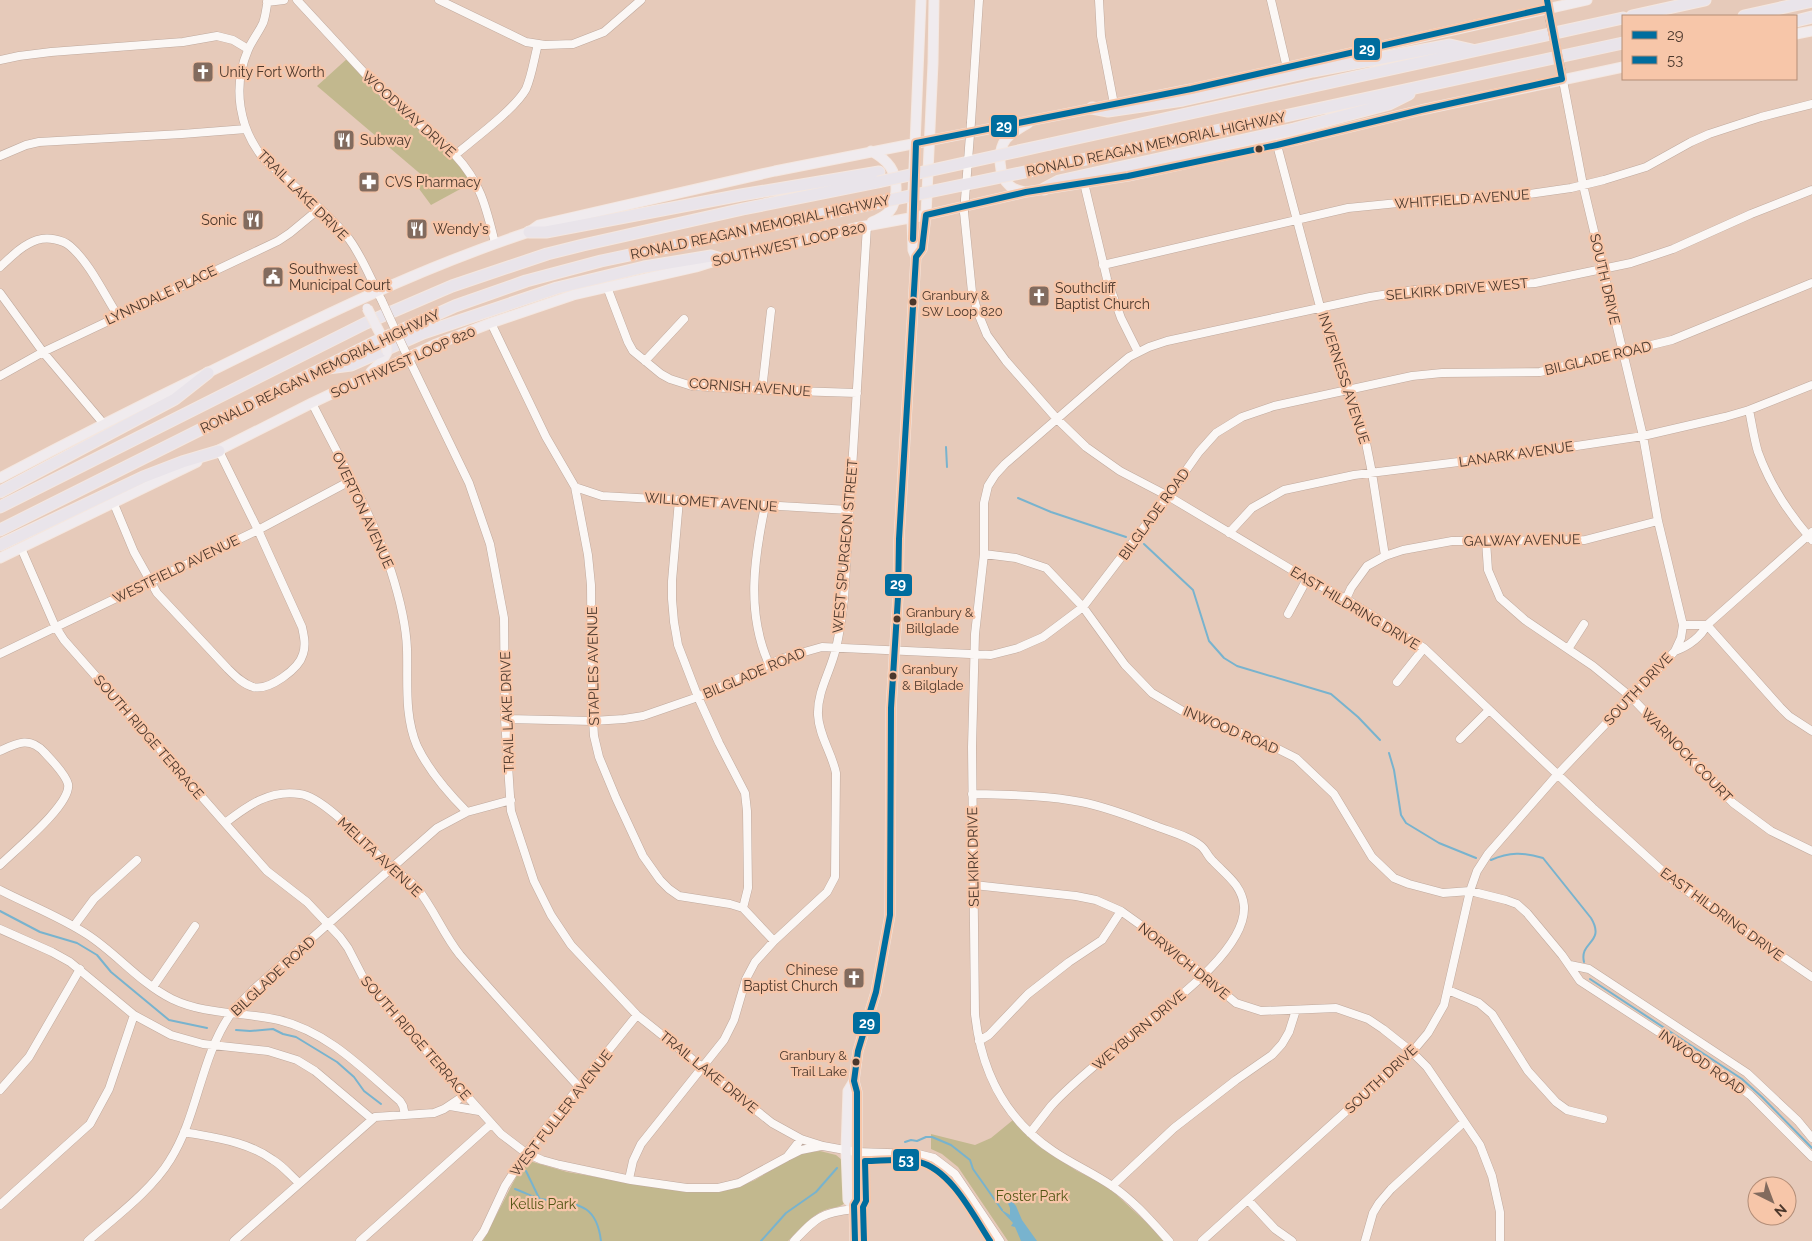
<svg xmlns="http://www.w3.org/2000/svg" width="1812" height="1241" viewBox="0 0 1812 1241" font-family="Raleway,sans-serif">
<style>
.green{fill:#c2b88e}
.water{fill:#78b3ce}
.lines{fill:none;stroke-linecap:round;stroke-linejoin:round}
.stream{stroke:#78b3ce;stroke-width:2}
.minor-casing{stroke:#bfa99d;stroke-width:9}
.major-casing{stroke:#f4e7e0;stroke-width:11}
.highway-casing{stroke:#f4e7e0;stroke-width:13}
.minor{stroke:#fbf7f5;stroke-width:8}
.major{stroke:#f0ebee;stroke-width:9}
.highway{stroke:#e9e4ea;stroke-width:11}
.minor-bridge-casing{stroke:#bfa99d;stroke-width:9;stroke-linecap:butt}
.major-bridge-casing{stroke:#f4e7e0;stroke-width:11;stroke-linecap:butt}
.highway-bridge-casing{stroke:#f4e7e0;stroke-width:13;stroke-linecap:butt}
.minor-bridge{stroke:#fbf7f5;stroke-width:8}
.major-bridge{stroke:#f0ebee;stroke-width:9}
.highway-bridge{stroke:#e9e4ea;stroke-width:11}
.bus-1-casing{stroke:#f7c6a9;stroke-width:10}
.bus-2-casing{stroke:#f7c6a9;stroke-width:10}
.bus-1{stroke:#006d9e;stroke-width:6}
.bus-2{stroke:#006d9e;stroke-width:6}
.bus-dot{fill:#4c382c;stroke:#f7c6a9;stroke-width:2}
.labels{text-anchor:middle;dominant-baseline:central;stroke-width:4.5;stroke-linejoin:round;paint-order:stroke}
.bus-label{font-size:13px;fill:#4c382c;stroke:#f7c6a9;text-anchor:start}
.poi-label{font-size:14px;fill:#4c382c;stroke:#f7c6a9;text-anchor:start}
.street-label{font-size:14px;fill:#4c382c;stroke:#f7c6a9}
.park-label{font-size:14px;fill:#535615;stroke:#f7c6a9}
.line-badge{stroke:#f7c6a9;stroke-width:2}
.badge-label{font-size:14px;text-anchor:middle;font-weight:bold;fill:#fff}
</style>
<rect width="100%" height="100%" fill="#e6caba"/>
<!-- green -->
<path class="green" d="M 349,57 L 455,155 L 475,181 L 431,205 L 414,182 L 424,177 L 317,86 Z
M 1013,1120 L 1037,1145 L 1077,1171 L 1106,1185 L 1147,1223 L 1164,1241 L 1008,1241 L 958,1167 L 942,1154 L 931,1149 L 931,1134 L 975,1145 L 991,1138 Z
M 820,1151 L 836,1155 L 842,1160 L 846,1201 C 842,1208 832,1207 825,1210 C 810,1216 799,1230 788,1241 L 483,1241 L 514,1181 L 526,1160 L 567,1172 L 679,1191 L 709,1192 L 740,1186 L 755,1180 L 792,1157 L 804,1153 Z"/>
<!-- water -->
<path class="water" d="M 1002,1190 L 1016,1206 L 1022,1220 L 1037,1241 L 1021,1241 L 1015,1227 L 1011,1226 L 1013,1223 L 1000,1209 L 1010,1215 L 1010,1208 Z"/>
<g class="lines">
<!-- stream -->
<path class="stream" d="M 946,447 L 947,467
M 1018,498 L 1051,512 L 1126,537
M 1144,544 L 1193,590 L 1209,641 L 1224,658 L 1237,666 L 1331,694 L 1358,717 L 1380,740
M 1389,753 L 1394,770 L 1401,815 L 1406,823 L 1439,843 L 1476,858
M 1491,860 C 1509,852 1524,852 1543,858 L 1591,918 C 1606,943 1579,941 1584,962
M 0,911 L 40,932 L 77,943 L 97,955 L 111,972 L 169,1020 L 207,1028
M 1590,979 L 1742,1079 L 1762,1097 L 1812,1148
M 236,1030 L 250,1031 L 273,1029 L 283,1034 L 296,1037 L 337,1062 L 354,1077 L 364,1091 L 381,1104
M 905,1142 L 911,1140 L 917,1141 L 926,1137 L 932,1137 L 951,1145 L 970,1160 L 973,1169 L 1002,1210
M 526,1171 L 539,1198
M 515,1189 C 524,1192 532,1197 541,1199 C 574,1205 596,1200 601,1241
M 761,1241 L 786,1213 L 816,1192 L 837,1168"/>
<!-- minor casing -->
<g class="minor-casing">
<path id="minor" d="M 268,0 C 266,8 266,15 263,23 C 259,32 252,40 248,50 C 232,87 239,129 264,159 C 292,186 325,209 349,239 C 363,258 371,280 382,301
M 297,0 L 382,92 L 455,155 C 481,183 486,207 495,243
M 439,0 L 526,42 L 545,45 L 573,44 L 604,32 L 641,0
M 1099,0 L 1101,36 L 1114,104
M 1271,0 L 1287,68
M 267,2 L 284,0
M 0,60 L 19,56 L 51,52 L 183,42 L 217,36 L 233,40 L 248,49
M 971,122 L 979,0
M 1277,145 L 1323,318 L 1366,443 L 1372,473 L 1385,556
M 455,155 C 474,139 515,109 526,89 C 532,75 534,59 538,44
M 0,156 L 26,145 L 39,142 L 182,134 L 246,129
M 1084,183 L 1107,279 L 1121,318 L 1138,352
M 964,212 L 972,292 L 978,313 L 987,335 L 1006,361 L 1057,419 L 1086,447 L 1120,471 L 1168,496 L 1307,579 L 1346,599 L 1424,648 L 1593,808 L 1677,884 L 1812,977
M 1103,265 L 1348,208 L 1408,202 L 1508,197 L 1571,188 L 1604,180 L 1646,167 L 1691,142 L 1709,134 L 1761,117 L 1812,104
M 0,267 C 11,257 22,245 37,240 C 47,237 62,239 70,246 C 89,262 104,294 118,316
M 607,287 L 628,342 L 633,351 L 661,374 L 670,379 L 692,386 L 762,390 L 857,393
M 0,293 L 43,352 L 103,423
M 491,323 L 546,437 L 575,487 L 588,555 L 591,585 L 592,704 L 594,736 L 599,757 L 616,798 L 643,856 L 660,880 L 669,889 L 679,896 L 730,904 L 743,908 L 774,941
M 404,349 L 469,483 L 490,544 L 504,618 L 505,719 L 511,811 L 534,881 L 551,915 L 571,945 L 637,1015 L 772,1123 L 801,1139 L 823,1146 L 856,1152 L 918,1154 L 934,1158 L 955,1174 L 1000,1241
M 645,361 L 684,319
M 0,376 L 43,352 L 278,241 L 290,233 L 319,209
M 762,390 L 771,311
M 312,403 C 339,457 372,514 391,571 C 399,596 406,623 407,649 C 408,682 404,715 417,746 C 429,771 448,793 467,812
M 1749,410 C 1752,424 1754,439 1758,452 C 1770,485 1789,514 1812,540
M 575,487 L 602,496 L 849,510
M 679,500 L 672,581 L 672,599 L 674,622 L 678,645 L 698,697 L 719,743 L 745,793 L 747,811 L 748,888 L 743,908
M 114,504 L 134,552 L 157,593 L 228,669 C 235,676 243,684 253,687 C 269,691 299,669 303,654 C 306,645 304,636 302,627 L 258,530 L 219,451
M 765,506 C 754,559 746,613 769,664
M 1229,533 L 1252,508 L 1284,490 L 1354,475 L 1523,454 L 1643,436 L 1725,417 L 1749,410 L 1812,385
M 1486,541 L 1488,570 L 1500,598 L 1525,620 L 1593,666 L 1631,697 L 1733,803 L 1771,831 L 1812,851
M 21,548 L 55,626 L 64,640 L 267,871 L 307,902 L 340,937 L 348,948 L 365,981 L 380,999 L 501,1134 L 526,1153 L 542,1160 L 560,1165 L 631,1180 L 687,1188 L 718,1188 L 739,1183 L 787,1157 L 801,1139
M 984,554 L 1016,558 L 1046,568 L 1083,607 L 1125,665 L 1152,693 L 1186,713 L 1260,740 L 1296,758 L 1334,794 L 1372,857 L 1394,878 L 1409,884 L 1443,893 L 1470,891 L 1506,900 L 1517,904 L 1527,913 L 1562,955 L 1580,981 L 1719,1071 L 1750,1095 L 1812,1157
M 1346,599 L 1351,588 L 1367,566 L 1385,556 L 1403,550 L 1452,541 L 1585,540 L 1658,521
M 1288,614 L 1307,579
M 1683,625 L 1707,625 L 1812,532
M 1568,649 L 1584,624
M 1675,651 C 1688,646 1700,638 1707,625 L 1780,707 L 1789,716 L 1812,731
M 0,654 L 258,530 L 350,481
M 1397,682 L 1424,648
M 505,719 L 593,721 L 624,719 L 643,716 L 698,697 L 783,658 L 822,647 L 991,655 L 1018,648 L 1043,637 L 1083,607 L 1168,496 L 1199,452 L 1216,433 L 1242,417 L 1274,406 L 1412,376 L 1442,373 L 1540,372 L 1672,340 L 1812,283
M 1460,739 L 1489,710
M 0,751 C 17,743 30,736 45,753 C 52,761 65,773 68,784 C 72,804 15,850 0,865
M 972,794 C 1008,795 1046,795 1081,802 C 1107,807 1132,817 1156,826 C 1171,832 1189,836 1201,846 C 1206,850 1208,857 1213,861 C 1226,875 1242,885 1244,906 C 1247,955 1151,1017 1118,1046 C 1096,1065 1071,1084 1051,1106 C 1044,1115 1037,1124 1030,1133
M 225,823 C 247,806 270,789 300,794 C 325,797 370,849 390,867 C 399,874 410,880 417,888 C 434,909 443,934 460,955 C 499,1000 539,1043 579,1087
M 974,885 L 1076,896 L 1096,900 L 1121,911 L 1163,941 L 1236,1003 L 1261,1011 L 1336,1008 L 1368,1019 L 1383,1029 L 1412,1052 L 1427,1067 L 1480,1145 L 1492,1176 L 1500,1212 L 1500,1241
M 0,890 C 29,905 61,917 88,935 C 117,954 140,983 172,999 C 205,1015 244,1012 279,1020 C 328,1032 363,1069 400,1101 L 403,1106 L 405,1115
M 74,926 L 94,899 L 137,860
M 0,929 L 52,952 L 70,962 L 134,1015 L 171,1035 L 203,1044 L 268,1051 L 297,1060 L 315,1071 L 372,1119
M 1570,965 L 1589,969 L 1747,1073 L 1798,1121 L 1812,1138
M 153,987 L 195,926
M 1448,990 L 1479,1003 L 1492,1014 L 1528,1071 L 1556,1102 L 1567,1110 L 1603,1119
M 979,1041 L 989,1035 L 1028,994 L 1069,962 L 1102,940 L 1121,911
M 0,1090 L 29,1057 L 80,969
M 450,1106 L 479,1111
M 184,1132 C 215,1138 247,1141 273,1160 C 283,1166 291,1176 299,1183
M 789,1156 L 801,1150 L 821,1146
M 629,1179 L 633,1161 L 641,1144 L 724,1040 L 734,1020 L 746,979 L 755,962 L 774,941 L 827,892 L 835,877 L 836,773 C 832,753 819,736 818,715 C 817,691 831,671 836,648 C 840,632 842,615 844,599 L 867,226
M 1112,1186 L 1174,1128 L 1236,1080 L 1272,1055 L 1282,1044 L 1289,1032 L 1296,1010
M 1248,1200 L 1275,1229 L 1292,1241
M 0,1205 L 90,1124 L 109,1089 L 134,1015
M 88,1241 C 114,1218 152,1190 170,1160 C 198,1116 200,1059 230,1015 C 236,1006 246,998 253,990 L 437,828 L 467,812 L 511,800
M 234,1241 L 375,1117 L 434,1113 L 444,1109 L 465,1095
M 360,1241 L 491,1124
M 477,1241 L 484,1231 L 505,1186 L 526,1153 L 637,1015
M 794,1241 C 817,1217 820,1213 854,1209
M 1169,1241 C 1151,1221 1134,1201 1112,1186 C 1093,1173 1072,1164 1053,1151 C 1005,1119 981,1070 975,1014 L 972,747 L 975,634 L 984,554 L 984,503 L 988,486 L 995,475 L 1005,464 L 1104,378 L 1129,357 L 1149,347 L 1167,341 L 1370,297 L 1414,290 L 1535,283 L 1631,263 L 1673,249 L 1751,214 L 1812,190
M 1202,1241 L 1412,1052 L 1428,1033 L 1444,1005 L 1470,891 L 1477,871 L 1488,854 L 1557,775 L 1675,651 L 1681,638 L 1683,625 L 1658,521 L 1643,436 L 1583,185 L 1561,70
M 1365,1241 L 1373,1213 L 1379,1203 L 1391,1189 L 1464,1122"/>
</g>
<!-- major casing -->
<g class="major-casing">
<path id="major" d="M 1796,34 L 1812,31
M 871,151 C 888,160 897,171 896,191 C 895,209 889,215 872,222
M 1025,192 C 1020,191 1014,190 1010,186 C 998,176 997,151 1006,139 C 1012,132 1020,128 1028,123
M 916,257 L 922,249 L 926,215 L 933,63 L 934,0
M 371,372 L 382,361 L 387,352
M 213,453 L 312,403 L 434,345 L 491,323 L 573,295 L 696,267 L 721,259 L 855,228 L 926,215 L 1026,192 L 1128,176 L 1301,139 L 1421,110 L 1623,67
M 0,478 C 68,442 137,407 207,373 C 312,321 417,269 529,232 L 539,225 L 775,171 L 1191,89 L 1587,0
M 0,558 L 197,462
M 854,1081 L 857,1092 L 857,1200 L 854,1205 L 855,1241
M 854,1205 L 848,1200 L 846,1150 L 848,1091 L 854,1081 L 858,1051 L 876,992 L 890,915 L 891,708 L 898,597 L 899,539 L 916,257 L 913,250 L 912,217 L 921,0"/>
</g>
<!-- highway casing -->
<g class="highway-casing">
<path id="highway" d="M 1632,16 L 1705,0
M 1744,16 L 1812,1
M 1796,21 L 1812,17
M 1092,108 L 1108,111 L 1183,100 L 1313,71 L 1450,45 L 1472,50
M 1050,144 L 1623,18
M 1049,167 L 1623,43
M 1044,189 L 1059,181 L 1294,129 L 1389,104 L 1409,94
M 529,232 L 546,232 L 741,195 L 879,172
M 328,368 L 351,365 L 423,333 L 557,288 L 644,267 L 711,256 L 721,259
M 0,492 L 175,399 L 208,373
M 0,507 L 366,323 L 452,286 L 547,254 L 583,245 L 743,209 L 878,182
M 0,530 L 373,343 L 455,306 L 526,281 L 601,261 L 876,203
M 0,545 L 143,477 L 182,462 L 219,451"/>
</g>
<!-- minor -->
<use href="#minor" class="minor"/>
<!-- major -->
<use href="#major" class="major"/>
<!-- highway -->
<use href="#highway" class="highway"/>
<!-- minor-bridge casing -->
<g class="minor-bridge-casing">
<path id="minor-bridge" d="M 1549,16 L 1561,70
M 964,212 L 971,122
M 382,301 L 404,349"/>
</g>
<!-- major-bridge casing -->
<g class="major-bridge-casing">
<path id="major-bridge" d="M 367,308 L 386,345 L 387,352"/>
</g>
<!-- highway-bridge casing -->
<g class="highway-bridge-casing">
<path id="highway-bridge" d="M 878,182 L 1050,144
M 876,203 L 1049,167"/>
</g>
<!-- minor-bridge -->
<use href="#minor-bridge" class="minor-bridge"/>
<!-- major-bridge -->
<use href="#major-bridge" class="major-bridge"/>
<!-- highway-bridge -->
<use href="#highway-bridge" class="highway-bridge"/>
<!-- bus-1 casing -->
<g class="bus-1-casing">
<path id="bus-1" d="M 913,239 L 916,143 L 1191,89 L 1548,8
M 855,1241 L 854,1205 L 857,1200 L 857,1092 L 854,1081 L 858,1051 L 876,992 L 890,915 L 891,708 L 898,597 L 899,539 L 916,257 L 922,249 L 926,215 L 1026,192 L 1128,176 L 1277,145 L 1421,110 L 1562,79 L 1547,0"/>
</g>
<!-- bus-2 casing -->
<g class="bus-2-casing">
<path id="bus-2" d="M 864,1241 L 863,1207 L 866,1201 L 865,1161 C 882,1161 902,1158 919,1162 C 951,1170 973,1215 990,1241"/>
</g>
<!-- bus-1 -->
<use href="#bus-1" class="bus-1"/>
<!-- bus-2 -->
<use href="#bus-2" class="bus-2"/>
</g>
<!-- icons -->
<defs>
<g id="church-square" transform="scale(1.125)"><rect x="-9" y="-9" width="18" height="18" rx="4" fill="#826b5e" stroke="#f7c6a9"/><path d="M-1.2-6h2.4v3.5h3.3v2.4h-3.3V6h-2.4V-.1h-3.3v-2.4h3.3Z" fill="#fff"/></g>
<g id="restaurant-square" transform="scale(1.125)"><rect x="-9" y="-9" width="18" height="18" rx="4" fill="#826b5e" stroke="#f7c6a9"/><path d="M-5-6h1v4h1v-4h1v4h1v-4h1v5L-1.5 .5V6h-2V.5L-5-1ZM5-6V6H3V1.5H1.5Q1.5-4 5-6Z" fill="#fff"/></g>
<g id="pharmacy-square" transform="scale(1.125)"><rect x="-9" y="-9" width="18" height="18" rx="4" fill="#826b5e" stroke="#f7c6a9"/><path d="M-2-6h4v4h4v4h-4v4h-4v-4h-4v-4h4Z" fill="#fff"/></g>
<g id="civic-square" transform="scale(1.125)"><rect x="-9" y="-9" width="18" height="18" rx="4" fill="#826b5e" stroke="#f7c6a9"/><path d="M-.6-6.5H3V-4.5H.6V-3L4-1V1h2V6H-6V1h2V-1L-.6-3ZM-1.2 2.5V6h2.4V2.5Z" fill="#fff"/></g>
</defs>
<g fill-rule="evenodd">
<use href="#church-square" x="203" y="72"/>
<use href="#restaurant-square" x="344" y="140"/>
<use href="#pharmacy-square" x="369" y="182"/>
<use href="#restaurant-square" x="253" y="220"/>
<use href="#restaurant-square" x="417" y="229"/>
<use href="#civic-square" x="273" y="277"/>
<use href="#church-square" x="1039" y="296"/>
<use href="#church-square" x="854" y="978"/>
</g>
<!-- markers -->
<g class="bus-dot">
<circle cx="1259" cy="149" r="4.5"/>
<circle cx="913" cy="302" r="4.5"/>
<circle cx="897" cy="619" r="4.5"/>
<circle cx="893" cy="676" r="4.5"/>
<circle cx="856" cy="1062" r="4.5"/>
</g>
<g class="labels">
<!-- bus labels -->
<g class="bus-label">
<text x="922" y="295">Granbury &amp;<tspan x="922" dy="16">SW Loop 820</tspan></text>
<text x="906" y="612">Granbury &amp;<tspan x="906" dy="16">Billglade</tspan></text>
<text x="902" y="669">Granbury<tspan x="902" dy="16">&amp; Bilglade</tspan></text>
<text x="847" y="1055" text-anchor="end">Granbury &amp;<tspan x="847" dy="16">Trail Lake</tspan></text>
</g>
<!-- poi labels -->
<g class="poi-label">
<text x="219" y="72">Unity Fort Worth</text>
<text x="360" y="140">Subway</text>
<text x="385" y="182">CVS Pharmacy</text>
<text x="237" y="220" text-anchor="end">Sonic</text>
<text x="433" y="229">Wendy's</text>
<text x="289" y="269">Southwest<tspan x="289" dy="16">Municipal Court</tspan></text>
<text x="1055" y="288">Southcliff<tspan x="1055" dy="16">Baptist Church</tspan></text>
<text x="838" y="970" text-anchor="end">Chinese<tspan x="838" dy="16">Baptist Church</tspan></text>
</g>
<!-- street labels -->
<g class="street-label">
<text transform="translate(409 114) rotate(42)">WOODWAY DRIVE</text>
<text transform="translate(1156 144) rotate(-12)">RONALD REAGAN MEMORIAL HIGHWAY</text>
<text transform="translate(303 195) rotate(45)">TRAIL LAKE DRIVE</text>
<text transform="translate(1462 199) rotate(-4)">WHITFIELD AVENUE</text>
<text transform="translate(760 227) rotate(-12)">RONALD REAGAN MEMORIAL HIGHWAY</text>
<text transform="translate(789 244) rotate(-13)">SOUTHWEST LOOP 820</text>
<text transform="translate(1605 279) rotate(77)">SOUTH DRIVE</text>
<text transform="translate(1457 289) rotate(-5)">SELKIRK DRIVE WEST</text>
<text transform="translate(161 295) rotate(-25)">LYNNDALE PLACE</text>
<text transform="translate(1598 358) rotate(-13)">BILGLADE ROAD</text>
<text transform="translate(403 362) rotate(-24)">SOUTHWEST LOOP 820</text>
<text transform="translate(320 371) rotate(-26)">RONALD REAGAN MEMORIAL HIGHWAY</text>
<text transform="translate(1344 378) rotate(72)">INVERNESS AVENUE</text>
<text transform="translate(750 387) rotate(4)">CORNISH AVENUE</text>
<text transform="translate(1516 454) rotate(-8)">LANARK AVENUE</text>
<text transform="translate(711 502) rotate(4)">WILLOMET AVENUE</text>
<text transform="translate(363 510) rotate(65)">OVERTON AVENUE</text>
<text transform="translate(1154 514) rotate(-54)">BILGLADE ROAD</text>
<text transform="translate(1522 540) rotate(-1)">GALWAY AVENUE</text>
<text transform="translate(845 546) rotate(-85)">WEST SPURGEON STREET</text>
<text transform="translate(176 569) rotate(-26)">WESTFIELD AVENUE</text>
<text transform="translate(1355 608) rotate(31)">EAST HILDRING DRIVE</text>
<text transform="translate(593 666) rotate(-91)">STAPLES AVENUE</text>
<text transform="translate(754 673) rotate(-23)">BILGLADE ROAD</text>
<text transform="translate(1638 689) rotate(-47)">SOUTH DRIVE</text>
<text transform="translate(507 712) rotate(-92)">TRAIL LAKE DRIVE</text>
<text transform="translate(1231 730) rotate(23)">INWOOD ROAD</text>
<text transform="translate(149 737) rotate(49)">SOUTH RIDGE TERRACE</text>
<text transform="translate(1687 755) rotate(46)">WARNOCK COURT</text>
<text transform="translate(380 857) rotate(43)">MELITA AVENUE</text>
<text transform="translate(973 857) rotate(-91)">SELKIRK DRIVE</text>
<text transform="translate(1722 914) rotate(36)">EAST HILDRING DRIVE</text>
<text transform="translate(1184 961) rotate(39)">NORWICH DRIVE</text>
<text transform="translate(273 976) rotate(-43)">BILGLADE ROAD</text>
<text transform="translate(1139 1030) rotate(-40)">WEYBURN DRIVE</text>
<text transform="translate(416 1038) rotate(49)">SOUTH RIDGE TERRACE</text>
<text transform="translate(1702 1062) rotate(35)">INWOOD ROAD</text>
<text transform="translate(709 1072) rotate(39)">TRAIL LAKE DRIVE</text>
<text transform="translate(1381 1079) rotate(-43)">SOUTH DRIVE</text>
<text transform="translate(561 1113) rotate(-52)">WEST FULLER AVENUE</text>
</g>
<!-- park labels -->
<g class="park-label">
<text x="1032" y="1196">Foster Park</text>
<text x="543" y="1204">Kellis Park</text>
</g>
</g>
<g class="line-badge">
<rect x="1353" y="37" width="28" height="24" rx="5" fill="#006d9e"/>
<rect x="990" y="114" width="28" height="24" rx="5" fill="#006d9e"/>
<rect x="884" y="573" width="29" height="24" rx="5" fill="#006d9e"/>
<rect x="852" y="1011" width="29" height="24" rx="5" fill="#006d9e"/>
<rect x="892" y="1148" width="28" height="24" rx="5" fill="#006d9e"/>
</g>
<g class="badge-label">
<text x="1367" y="54">29</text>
<text x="1004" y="131">29</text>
<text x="898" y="589">29</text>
<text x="867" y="1028">29</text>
<text x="906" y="1165">53</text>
</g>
<!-- legend -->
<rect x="1622" y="15" width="175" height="65" fill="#f7c6a9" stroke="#b38d77"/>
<rect x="1632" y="31" width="25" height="8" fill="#006d9e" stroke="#b38d77"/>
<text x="1667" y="40" font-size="15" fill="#4c382c">29</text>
<rect x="1632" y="56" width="25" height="8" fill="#006d9e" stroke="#b38d77"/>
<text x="1667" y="65" font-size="15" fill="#4c382c">53</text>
<!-- north arrow -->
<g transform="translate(1772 1201) rotate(138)"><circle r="24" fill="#f7c6a9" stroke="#b38d77"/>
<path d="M0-4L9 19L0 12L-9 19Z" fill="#826b5e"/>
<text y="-8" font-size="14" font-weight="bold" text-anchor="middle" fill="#4c382c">N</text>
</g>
</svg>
